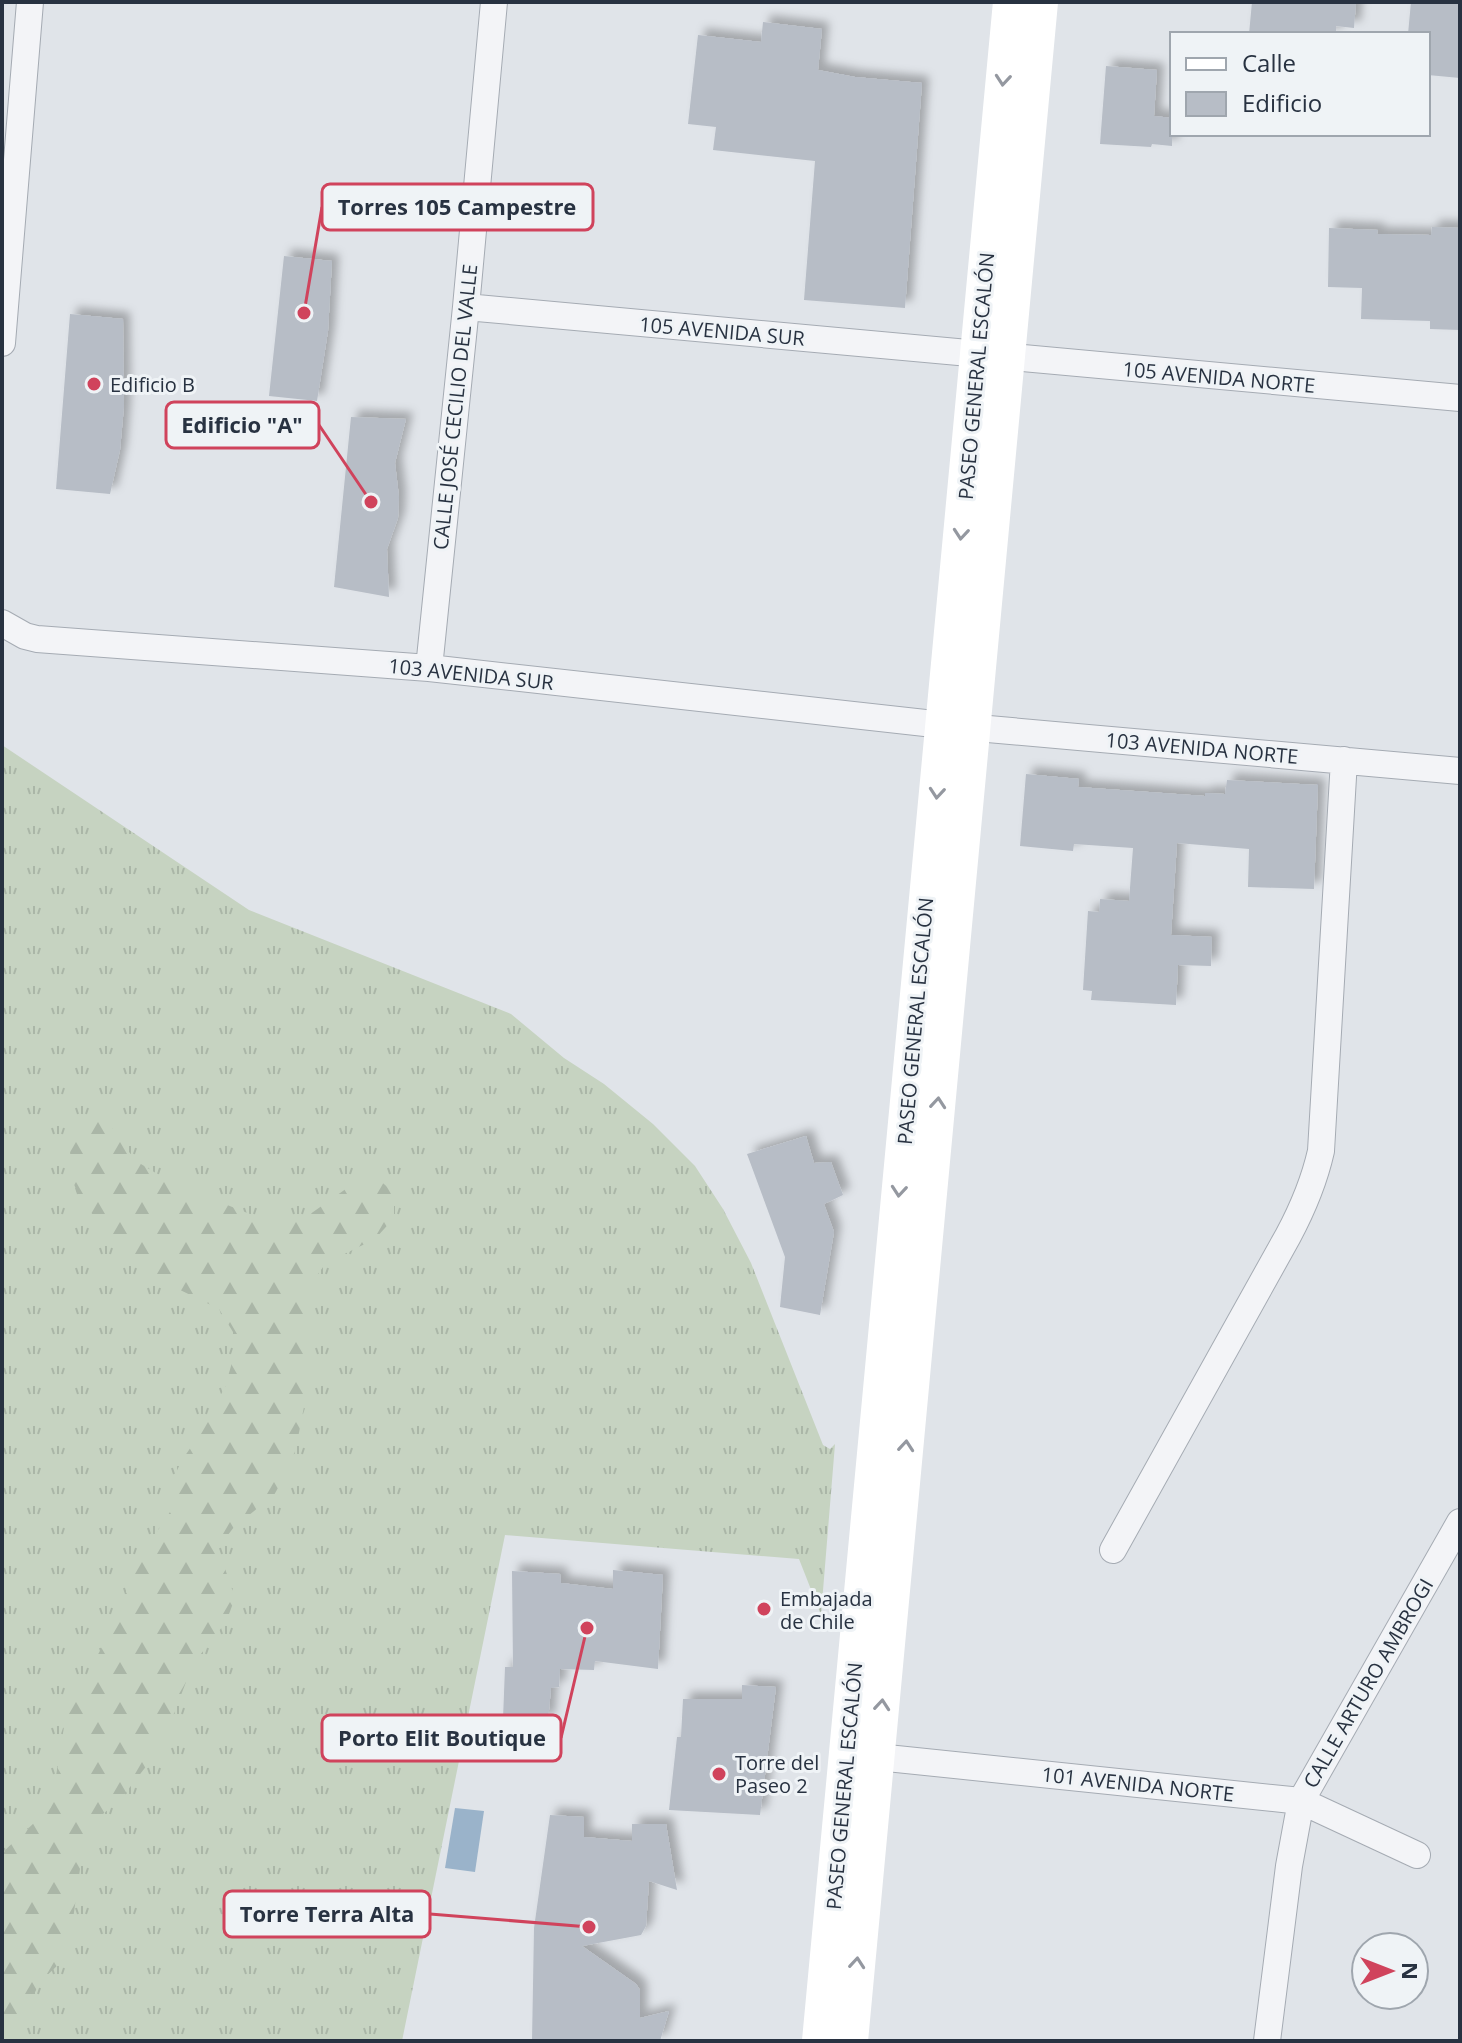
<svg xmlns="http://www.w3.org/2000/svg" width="1462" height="2043" viewBox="0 0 1462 2043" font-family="'Open Sans',sans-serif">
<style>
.grass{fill:url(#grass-tufts)}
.forest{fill:url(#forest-firs)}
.water{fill:#9ab3ca}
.building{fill:#b7bdc6;filter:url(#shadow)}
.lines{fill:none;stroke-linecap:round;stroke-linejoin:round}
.street-casing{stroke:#a5abb3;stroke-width:28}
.street{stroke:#f3f4f7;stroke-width:26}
.secondary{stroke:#fff;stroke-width:36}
.oneway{stroke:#9498a0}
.poi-dot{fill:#d0435c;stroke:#eff3f6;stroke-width:3}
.labels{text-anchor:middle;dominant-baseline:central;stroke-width:6;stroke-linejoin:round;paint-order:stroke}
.street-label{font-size:20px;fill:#283241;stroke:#eff3f6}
.poi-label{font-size:20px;fill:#283241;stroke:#eff3f6;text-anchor:start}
.leader{fill:none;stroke:#d0435c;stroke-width:3}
.callout-dot{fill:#d0435c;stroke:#eff3f6;stroke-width:3}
.callout{fill:#eff3f6;stroke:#d0435c;stroke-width:3}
.callout-label{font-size:22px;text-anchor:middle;font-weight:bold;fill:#283241}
</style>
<defs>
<pattern id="grass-tufts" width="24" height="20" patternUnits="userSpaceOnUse" patternTransform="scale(2)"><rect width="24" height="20" fill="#c6d3c1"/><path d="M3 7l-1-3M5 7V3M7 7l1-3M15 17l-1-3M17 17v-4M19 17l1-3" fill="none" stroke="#aab6a7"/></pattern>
<pattern id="forest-firs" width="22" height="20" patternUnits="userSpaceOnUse" patternTransform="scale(2)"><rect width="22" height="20" fill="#c6d3c1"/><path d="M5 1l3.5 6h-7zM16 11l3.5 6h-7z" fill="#aab6a7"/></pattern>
<filter id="shadow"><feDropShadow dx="7" dy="-7" stdDeviation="4" flood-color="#0004"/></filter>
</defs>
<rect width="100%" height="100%" fill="#e0e4e9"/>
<!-- grass -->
<path class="grass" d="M 2,745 L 249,910 L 511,1014 L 564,1058 L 604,1084 L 653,1124 L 695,1166 L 723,1209 L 751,1263 L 823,1445 L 830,1449 L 835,1444 L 821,1615 L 799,1559 L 505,1535 L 402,2041 L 2,2041 Z"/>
<!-- forest -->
<path class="forest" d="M 105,1115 L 119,1139 L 136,1161 L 159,1175 L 207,1197 L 255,1216 L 281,1222 L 306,1217 L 350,1186 L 375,1176 L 394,1193 L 394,1218 L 375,1239 L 326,1263 L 310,1285 L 305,1312 L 308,1386 L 296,1448 L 287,1472 L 274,1495 L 234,1527 L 218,1548 L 235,1598 L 226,1622 L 193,1664 L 164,1739 L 151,1760 L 120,1800 L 98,1818 L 84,1840 L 70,1941 L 59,1964 L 40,1982 L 11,2041 L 2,2041 L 2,1853 L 51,1807 L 64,1727 L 73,1701 L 102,1647 L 125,1596 L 131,1571 L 170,1512 L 170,1485 L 182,1460 L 198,1437 L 225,1387 L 233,1359 L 233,1332 L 219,1309 L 172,1286 L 150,1270 L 81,1203 L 71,1176 L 70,1149 L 79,1124 Z"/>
<!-- water -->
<path class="water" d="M 455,1808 L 484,1811 L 475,1872 L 445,1868 Z"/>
<!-- building -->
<path class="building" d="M 1252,2 L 1356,2 L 1354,28 L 1336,26 L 1336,34 L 1249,34 Z
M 1411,2 L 1460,2 L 1460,78 L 1428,75 L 1428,34 L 1408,34 Z
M 763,22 L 822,29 L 818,70 L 855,77 L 922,83 L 905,308 L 804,300 L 815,161 L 713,150 L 716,127 L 688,124 L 698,35 L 761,42 Z
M 1106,66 L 1157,70 L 1154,116 L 1172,118 L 1172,146 L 1152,144 L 1151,147 L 1100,144 Z
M 1432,227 L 1460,228 L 1460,330 L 1430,329 L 1430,321 L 1361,319 L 1362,288 L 1328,287 L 1329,228 L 1378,230 L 1377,234 L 1431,235 Z
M 284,256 L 332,261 L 328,331 L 317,401 L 269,396 Z
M 70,314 L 123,319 L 124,406 L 120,450 L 110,494 L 56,489 Z
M 351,417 L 406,419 L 395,463 L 399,497 L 398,518 L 387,549 L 389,597 L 334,587 Z
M 1026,774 L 1079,779 L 1078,787 L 1205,796 L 1205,793 L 1225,794 L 1227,780 L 1318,785 L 1314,889 L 1248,887 L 1249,849 L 1177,843 L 1171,935 L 1212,937 L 1211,966 L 1178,965 L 1176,1005 L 1091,1000 L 1092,991 L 1083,990 L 1088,911 L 1099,912 L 1100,899 L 1129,901 L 1133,848 L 1074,844 L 1073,851 L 1020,846 Z
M 806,1136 L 814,1163 L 831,1162 L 843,1195 L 824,1204 L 834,1232 L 820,1315 L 780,1307 L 785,1257 L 747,1154 Z
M 613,1570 L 663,1575 L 658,1669 L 595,1661 L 594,1670 L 560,1669 L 559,1687 L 551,1688 L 548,1721 L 503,1719 L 505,1667 L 513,1667 L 512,1571 L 560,1574 L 561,1583 L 613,1589 Z
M 742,1685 L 776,1687 L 760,1815 L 669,1810 L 677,1737 L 681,1737 L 683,1699 L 742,1699 Z
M 550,1815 L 584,1817 L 584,1837 L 632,1841 L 632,1824 L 666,1824 L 677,1890 L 649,1881 L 646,1926 L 641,1935 L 582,1946 L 636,1984 L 640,1990 L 640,2018 L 669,2011 L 660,2041 L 532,2041 L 534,1928 Z"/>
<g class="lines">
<!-- street casing -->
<g class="street-casing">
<path id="street" d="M 466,307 L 1460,398
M 2,343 L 30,2
M 2,623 L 25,636 L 37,639 L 429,668 L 943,725 L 1460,771
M 429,668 L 466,307 L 494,2
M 1113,1550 L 1288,1236 C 1303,1208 1314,1182 1321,1151 L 1344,760
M 858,1755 L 1301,1801 L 1417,1855
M 1267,2041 L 1289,1866 L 1301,1801 L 1460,1522"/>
</g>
<!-- street -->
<use href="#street" class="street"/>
<!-- secondary -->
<path class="secondary" d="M 820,2041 L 1011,2
M 850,2041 L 1040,2"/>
</g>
<!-- one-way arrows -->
<defs><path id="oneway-chevron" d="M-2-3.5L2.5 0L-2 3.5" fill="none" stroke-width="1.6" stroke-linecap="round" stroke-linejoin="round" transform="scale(2)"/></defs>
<g class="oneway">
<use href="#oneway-chevron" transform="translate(1003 80) rotate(95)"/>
<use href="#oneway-chevron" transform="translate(961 534) rotate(95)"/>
<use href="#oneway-chevron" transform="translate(937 793) rotate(95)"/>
<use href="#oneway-chevron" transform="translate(938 1103) rotate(-85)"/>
<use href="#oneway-chevron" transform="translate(899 1191) rotate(95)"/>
<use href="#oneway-chevron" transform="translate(906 1446) rotate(-85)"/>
<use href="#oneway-chevron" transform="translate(882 1705) rotate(-85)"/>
<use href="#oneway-chevron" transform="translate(857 1963) rotate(-85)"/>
</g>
<!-- markers -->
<g class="poi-dot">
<circle cx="94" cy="384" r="8"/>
<circle cx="764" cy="1609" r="8"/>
<circle cx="719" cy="1774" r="8"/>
</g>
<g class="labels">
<!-- street labels -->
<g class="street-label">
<text transform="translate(722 331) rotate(5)">105 AVENIDA SUR</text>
<text transform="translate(976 376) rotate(-85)">PASEO GENERAL ESCALÓN</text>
<text transform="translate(1219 377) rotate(5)">105 AVENIDA NORTE</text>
<text transform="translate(455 407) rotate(-84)">CALLE JOSÉ CECILIO DEL VALLE</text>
<text transform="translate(471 674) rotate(6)">103 AVENIDA SUR</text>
<text transform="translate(1202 748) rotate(5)">103 AVENIDA NORTE</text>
<text transform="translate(915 1021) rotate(-85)">PASEO GENERAL ESCALÓN</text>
<text transform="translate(1368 1683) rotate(-60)">CALLE ARTURO AMBROGI</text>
<text transform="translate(1138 1784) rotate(6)">101 AVENIDA NORTE</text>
<text transform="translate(844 1786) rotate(-85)">PASEO GENERAL ESCALÓN</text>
</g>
<!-- poi labels -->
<g class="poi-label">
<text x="110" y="384">Edificio B</text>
<text x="780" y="1598">Embajada<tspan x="780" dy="23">de Chile</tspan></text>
<text x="735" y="1762">Torre del<tspan x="735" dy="23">Paseo 2</tspan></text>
</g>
</g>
<!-- callouts -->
<path class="leader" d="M304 313L322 207M371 502L319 425M587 1628L561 1738M589 1927L430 1914"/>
<g class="callout-dot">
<circle cx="304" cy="313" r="8"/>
<circle cx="371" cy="502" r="8"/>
<circle cx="587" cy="1628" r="8"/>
<circle cx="589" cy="1927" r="8"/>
</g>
<g class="callout">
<rect x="322" y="184" width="271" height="46" rx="8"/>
<rect x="166" y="402" width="153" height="46" rx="8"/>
<rect x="322" y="1715" width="239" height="46" rx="8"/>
<rect x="224" y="1891" width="206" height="46" rx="8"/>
</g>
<g class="callout-label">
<text x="457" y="215">Torres 105 Campestre</text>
<text x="242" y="433">Edificio "A"</text>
<text x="442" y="1746">Porto Elit Boutique</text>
<text x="327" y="1922">Torre Terra Alta</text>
</g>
<!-- border -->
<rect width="1462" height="2043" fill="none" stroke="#283241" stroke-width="8"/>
<!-- legend -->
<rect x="1170" y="32" width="260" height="104" fill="#eff3f6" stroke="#9fa6ae" stroke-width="2"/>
<rect x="1186" y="58" width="40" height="12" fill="#ffffff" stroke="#9fa6ae" stroke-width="2"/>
<text x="1242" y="72" font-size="24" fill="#283241">Calle</text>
<rect x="1186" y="92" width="40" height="24" fill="#b7bdc6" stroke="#9fa6ae" stroke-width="2"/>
<text x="1242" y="112" font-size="24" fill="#283241">Edificio</text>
<!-- north arrow -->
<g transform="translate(1390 1971) rotate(90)"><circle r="38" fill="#eff3f6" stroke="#9fa6ae" stroke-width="2"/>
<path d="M0-6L14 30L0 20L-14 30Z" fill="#d0435c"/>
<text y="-12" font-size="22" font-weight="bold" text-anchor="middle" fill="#283241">N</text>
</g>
</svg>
